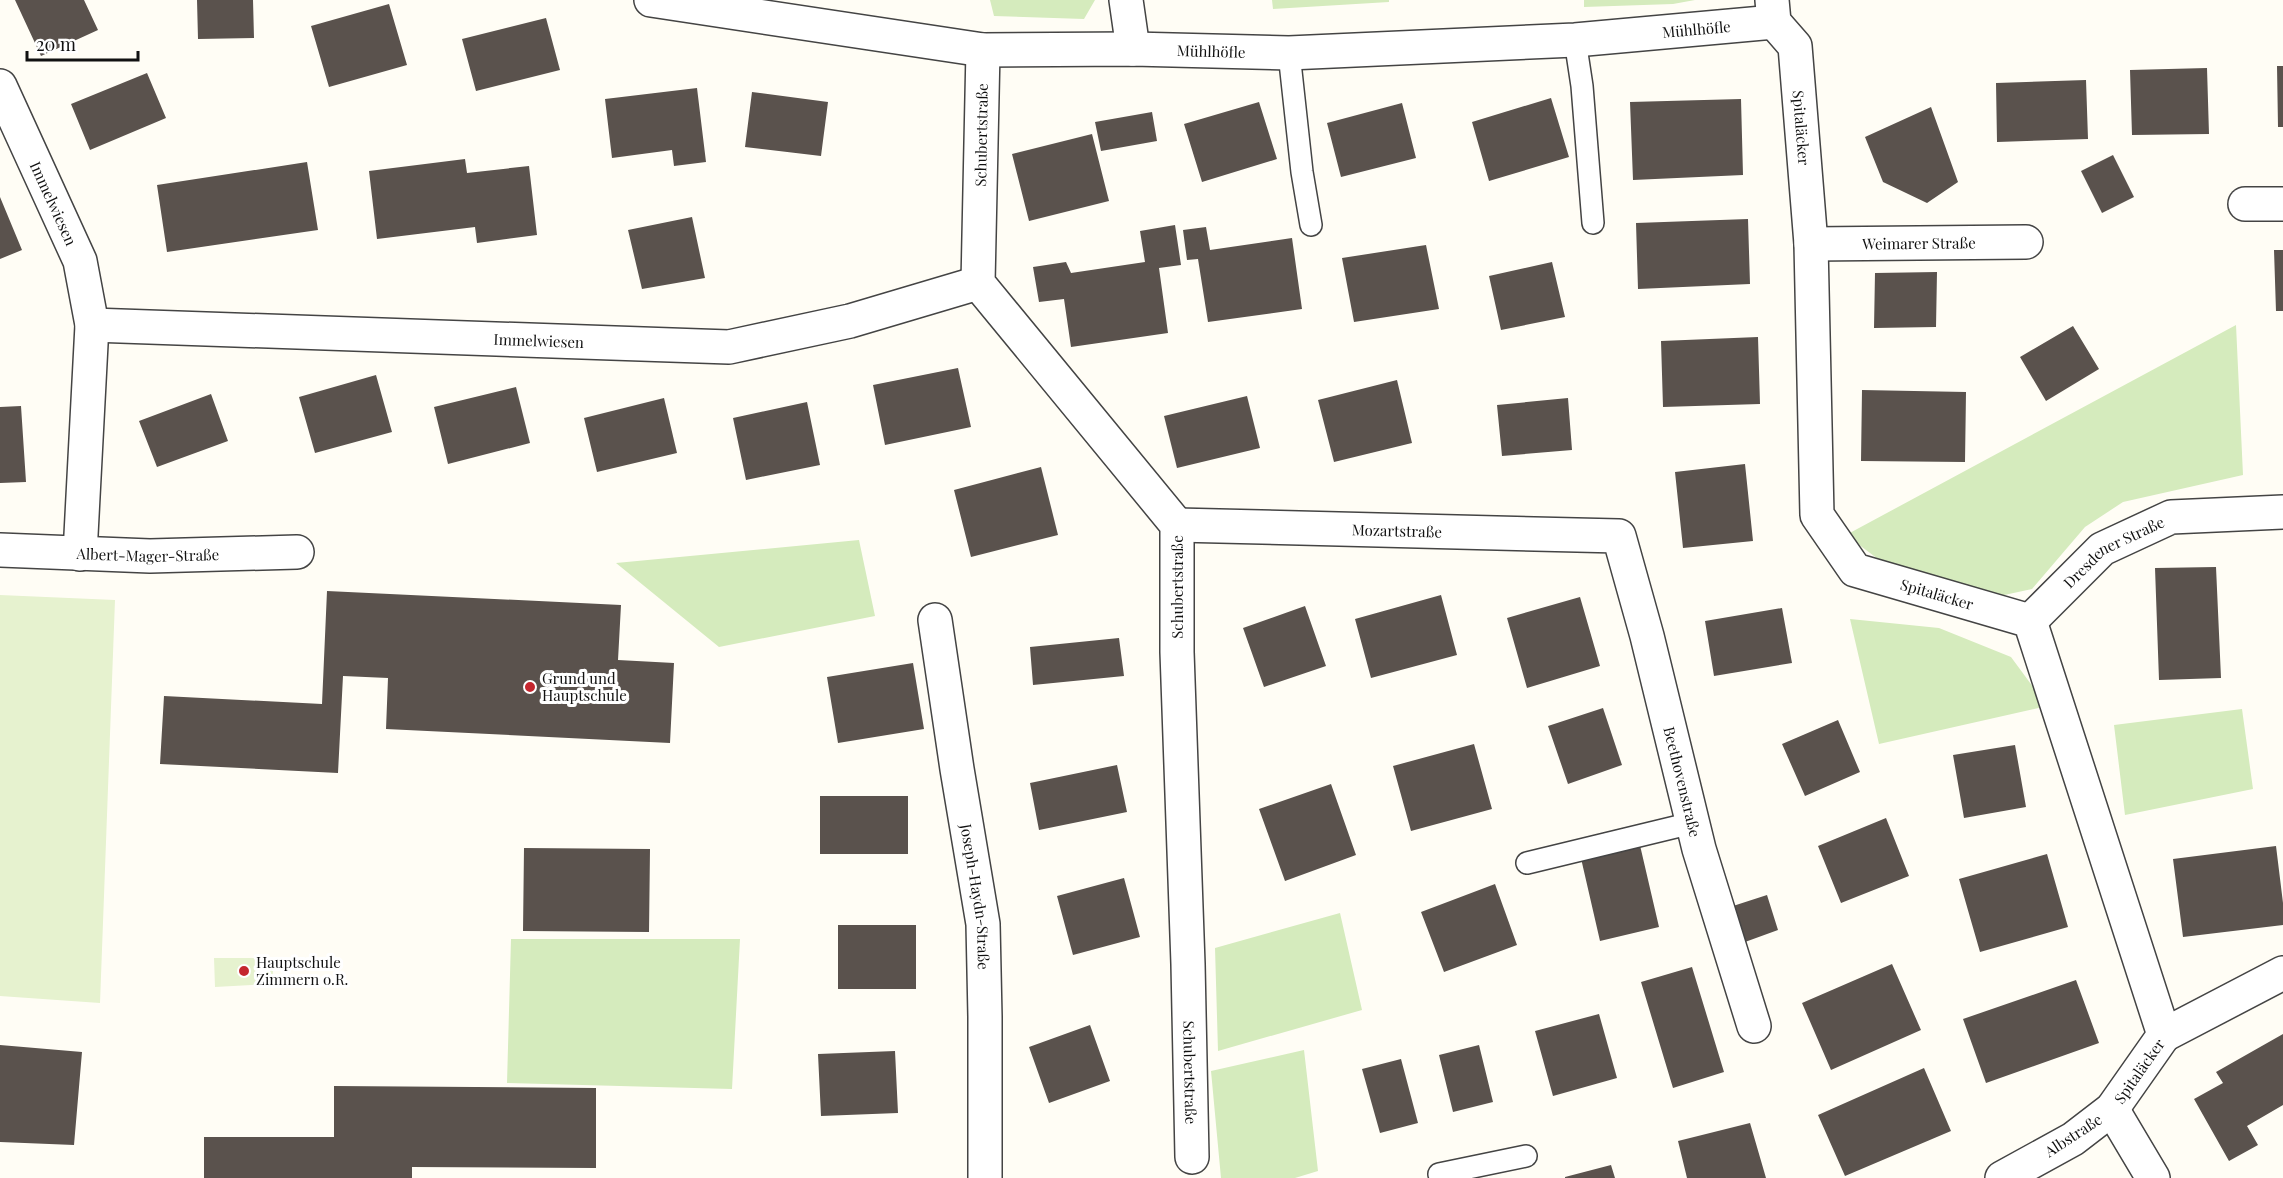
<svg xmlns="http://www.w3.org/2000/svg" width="2283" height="1178" viewBox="0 0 2283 1178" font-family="'Playfair Display',serif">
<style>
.green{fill:#d5ebbd}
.pitch{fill:#e6f2cf}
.building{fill:#5a524d}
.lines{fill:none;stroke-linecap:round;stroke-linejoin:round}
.lane-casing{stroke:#444;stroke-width:24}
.street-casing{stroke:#444;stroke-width:36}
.lane{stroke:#fff;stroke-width:21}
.street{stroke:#fff;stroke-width:33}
.poi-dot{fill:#c4262e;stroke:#fff;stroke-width:2}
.labels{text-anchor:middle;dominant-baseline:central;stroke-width:6;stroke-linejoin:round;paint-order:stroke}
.street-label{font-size:15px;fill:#111;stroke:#fff}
.poi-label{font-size:15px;fill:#111;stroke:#fff;text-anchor:start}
</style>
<rect width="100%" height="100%" fill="#fffdf5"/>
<!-- green -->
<path class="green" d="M 990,0 L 1095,0 L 1084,19 L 994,16 Z
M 1272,0 L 1389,0 L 1389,2 L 1273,9 Z
M 1584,0 L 1695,0 L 1673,4 L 1584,7 Z
M 2236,325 L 2243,475 L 2123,502 L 2085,527 L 2032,589 L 1995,597 L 1878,559 L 1846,535 Z
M 859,540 L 875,616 L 719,647 L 616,563 Z
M 1850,619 L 1939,628 L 2011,657 L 2047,706 L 1879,744 Z
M 2242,709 L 2253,789 L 2125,815 L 2114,725 Z
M 1340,913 L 1362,1010 L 1218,1051 L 1215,948 Z
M 511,939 L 740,939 L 732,1089 L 507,1083 Z
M 1304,1050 L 1318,1171 L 1295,1178 L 1221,1178 L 1211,1071 Z"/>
<!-- pitch -->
<path class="pitch" d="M 0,595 L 115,600 L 100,1003 L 0,996 Z
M 214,958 L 274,958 L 272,984 L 215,987 Z"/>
<!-- building -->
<path class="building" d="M 15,0 L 84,0 L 98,30 L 41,56 Z
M 197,0 L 253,0 L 254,38 L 198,39 Z
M 389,4 L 407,65 L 329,87 L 311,26 Z
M 546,18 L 560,70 L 476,91 L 462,39 Z
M 2277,66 L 2283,66 L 2283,127 L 2278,127 Z
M 2207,68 L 2209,134 L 2132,135 L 2130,70 Z
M 147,73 L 166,118 L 90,150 L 71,104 Z
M 2086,80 L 2088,139 L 1997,142 L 1996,83 Z
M 697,88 L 706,162 L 674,166 L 672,150 L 612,158 L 605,99 Z
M 752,92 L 828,102 L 821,156 L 745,147 Z
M 1551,98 L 1569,157 L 1489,181 L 1472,122 Z
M 1741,99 L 1743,175 L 1633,180 L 1630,102 Z
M 1259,102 L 1277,159 L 1202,182 L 1184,124 Z
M 1402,103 L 1416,158 L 1341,177 L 1327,123 Z
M 1931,107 L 1958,182 L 1927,203 L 1883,182 L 1865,137 Z
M 1152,112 L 1157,141 L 1101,151 L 1095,122 Z
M 1092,134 L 1109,201 L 1029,221 L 1012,154 Z
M 2113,155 L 2134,197 L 2102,213 L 2081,171 Z
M 465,159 L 467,173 L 529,166 L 537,235 L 477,243 L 475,227 L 377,239 L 369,171 Z
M 307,162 L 318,230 L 167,252 L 157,185 Z
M 0,197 L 22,250 L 0,259 Z
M 692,217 L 705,278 L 642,289 L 628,230 Z
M 1748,219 L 1750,284 L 1638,289 L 1636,223 Z
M 1175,225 L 1181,265 L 1159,268 L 1168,333 L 1071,347 L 1064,299 L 1039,302 L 1033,267 L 1066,262 L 1071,273 L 1145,262 L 1140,231 Z
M 1206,227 L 1210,250 L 1292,238 L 1302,309 L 1208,322 L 1198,259 L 1187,260 L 1183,230 Z
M 1426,245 L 1439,309 L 1354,322 L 1342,258 Z
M 2274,250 L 2283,250 L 2283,311 L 2276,311 Z
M 1552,262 L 1565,317 L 1501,330 L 1489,276 Z
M 1937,272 L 1936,327 L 1874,328 L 1875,273 Z
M 2073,326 L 2099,369 L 2046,401 L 2020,357 Z
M 1758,337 L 1760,404 L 1663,407 L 1661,341 Z
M 958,368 L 971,427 L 885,445 L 873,385 Z
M 376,375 L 392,432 L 315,453 L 299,397 Z
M 1397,380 L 1412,443 L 1334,462 L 1318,400 Z
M 516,387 L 530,443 L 448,464 L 434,407 Z
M 1862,390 L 1966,392 L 1965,462 L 1861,461 Z
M 211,394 L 228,441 L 157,467 L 139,421 Z
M 1247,396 L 1260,448 L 1177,468 L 1164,416 Z
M 664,398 L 677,453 L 597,472 L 584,418 Z
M 1568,398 L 1572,450 L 1502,456 L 1497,405 Z
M 807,402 L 820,465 L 746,480 L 733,418 Z
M 21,406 L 26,482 L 0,483 L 0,407 Z
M 1745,464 L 1753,541 L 1683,548 L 1675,472 Z
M 1041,467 L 1058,535 L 971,557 L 954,490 Z
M 2216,567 L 2221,678 L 2159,680 L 2155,568 Z
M 327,591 L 621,605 L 618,660 L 674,663 L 670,743 L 386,729 L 388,678 L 343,676 L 338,773 L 160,764 L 164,696 L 322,704 Z
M 1441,595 L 1457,655 L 1371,678 L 1355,619 Z
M 1580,597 L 1600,666 L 1527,688 L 1507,618 Z
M 1305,606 L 1326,666 L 1264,687 L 1243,628 Z
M 1782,608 L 1792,663 L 1714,676 L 1705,621 Z
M 1119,638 L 1124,676 L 1033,685 L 1030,647 Z
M 913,663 L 924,729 L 838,743 L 827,677 Z
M 1603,708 L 1622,765 L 1568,784 L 1548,726 Z
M 1838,720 L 1860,772 L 1805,796 L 1782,744 Z
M 1474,744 L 1492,809 L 1411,831 L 1393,766 Z
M 2015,745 L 2026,807 L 1964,818 L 1953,755 Z
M 1117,765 L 1127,812 L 1039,830 L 1030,783 Z
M 1331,784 L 1356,855 L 1285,881 L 1259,809 Z
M 820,796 L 908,796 L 908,854 L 820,854 Z
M 1886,818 L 1909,876 L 1841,903 L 1818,846 Z
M 1639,841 L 1659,927 L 1600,941 L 1580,854 Z
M 2276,846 L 2283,903 L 2283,925 L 2183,937 L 2173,859 Z
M 524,848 L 650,849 L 649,932 L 523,931 Z
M 2047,854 L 2068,927 L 1980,952 L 1959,879 Z
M 1124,878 L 1140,937 L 1073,955 L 1057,896 Z
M 1495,884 L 1517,945 L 1444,972 L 1421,912 Z
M 1767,895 L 1778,930 L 1745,942 L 1733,906 Z
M 838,925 L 916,925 L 916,989 L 838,989 Z
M 1892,964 L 1921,1030 L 1831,1070 L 1802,1003 Z
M 1692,967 L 1724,1072 L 1673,1088 L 1641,982 Z
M 2076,980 L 2099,1043 L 1986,1083 L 1963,1019 Z
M 1599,1014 L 1617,1078 L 1553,1096 L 1535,1031 Z
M 1090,1025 L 1110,1081 L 1049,1103 L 1029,1047 Z
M 2283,1034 L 2283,1105 L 2247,1126 L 2258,1145 L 2229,1161 L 2194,1099 L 2223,1083 L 2216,1072 Z
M 0,1045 L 82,1052 L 74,1145 L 0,1142 Z
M 1479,1045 L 1493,1102 L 1453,1112 L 1439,1055 Z
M 895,1051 L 898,1113 L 821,1116 L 818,1054 Z
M 1401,1059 L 1418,1123 L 1380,1133 L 1362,1069 Z
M 1924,1068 L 1951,1131 L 1845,1176 L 1818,1115 Z
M 334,1086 L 596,1088 L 596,1168 L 412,1167 L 412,1178 L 204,1178 L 204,1137 L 334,1137 Z
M 1750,1123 L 1766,1178 L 1687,1178 L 1678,1141 Z
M 1611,1165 L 1615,1178 L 1565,1178 L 1565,1177 Z"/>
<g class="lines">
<!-- lane casing -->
<g class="lane-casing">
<path id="lane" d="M 1575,40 L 1582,86 L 1593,223
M 1289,53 L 1302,172 L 1311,225
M 1527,863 L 1692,823
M 1439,1174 L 1526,1156"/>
</g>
<!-- street casing -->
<g class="street-casing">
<g id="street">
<path id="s1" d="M 651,0 L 983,50 L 1133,49 L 1289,53 L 1575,40 L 1774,22"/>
<path d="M 1126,0 L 1133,49"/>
<path id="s2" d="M 1772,0 L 1774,22 L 1795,46 L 1811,244 L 1817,515 L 1855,570 L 2030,621 L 2164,1035 L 2112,1109 L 2073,1139 L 2002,1178"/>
<path id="s3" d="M 983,50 L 978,283 L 1177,525 L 1177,652 L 1188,964 L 1192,1157"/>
<path id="s4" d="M 0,86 L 80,261 L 92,325 L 80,554"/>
<path d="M 2245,204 L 2283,204"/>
<path id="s5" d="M 1811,244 L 2026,242"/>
<path id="s6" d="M 92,325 L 729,347 L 850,321 L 978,283"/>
<path id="s7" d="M 1177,525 L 1619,536 L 1647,636 L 1699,849 L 1754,1026"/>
<path id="s8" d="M 0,550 L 150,556 L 297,552"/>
<path id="s9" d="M 935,620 L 957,769 L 983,924 L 985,1017 L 985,1178"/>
<path id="s10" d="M 2030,621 L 2102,549 L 2171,517 L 2283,512"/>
<path d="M 2164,1035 L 2283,973"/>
<path d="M 2112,1109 L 2153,1178"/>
</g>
</g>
<!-- lane -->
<use href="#lane" class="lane"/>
<!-- street -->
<use href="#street" class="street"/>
</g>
<!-- markers -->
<g class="poi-dot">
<circle cx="530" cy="687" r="6"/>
<circle cx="244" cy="971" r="6"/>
</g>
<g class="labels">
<!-- street labels -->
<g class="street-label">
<text stroke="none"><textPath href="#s1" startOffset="1050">Mühlhöfle</textPath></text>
<text stroke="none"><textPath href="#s1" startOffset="564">Mühlhöfle</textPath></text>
<text stroke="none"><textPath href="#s2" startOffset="136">Spitaläcker</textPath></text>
<text transform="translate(981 135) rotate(-89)">Schubertstraße</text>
<text stroke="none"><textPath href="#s4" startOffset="129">Immelwiesen</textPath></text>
<text stroke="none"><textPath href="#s5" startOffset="108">Weimarer Straße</textPath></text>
<text stroke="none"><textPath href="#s6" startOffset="447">Immelwiesen</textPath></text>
<text stroke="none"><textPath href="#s7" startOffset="220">Mozartstraße</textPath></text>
<text stroke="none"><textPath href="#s8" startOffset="148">Albert-Mager-Straße</textPath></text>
<text stroke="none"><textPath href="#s10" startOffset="110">Dresdener Straße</textPath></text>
<text transform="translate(1177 587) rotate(-90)">Schubertstraße</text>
<text stroke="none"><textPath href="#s2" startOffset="676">Spitaläcker</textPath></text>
<text stroke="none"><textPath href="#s7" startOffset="696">Beethovenstraße</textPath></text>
<text stroke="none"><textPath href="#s9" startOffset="280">Joseph-Haydn-Straße</textPath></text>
<text transform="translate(2139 1071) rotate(-55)">Spitaläcker</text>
<text stroke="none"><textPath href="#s3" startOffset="1094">Schubertstraße</textPath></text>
<text transform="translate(2073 1135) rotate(-33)">Albstraße</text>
</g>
<!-- poi labels -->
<g class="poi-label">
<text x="542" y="678">Grund und<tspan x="542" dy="17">Hauptschule</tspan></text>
<text x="256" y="962">Hauptschule<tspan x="256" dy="17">Zimmern o.R.</tspan></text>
</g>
</g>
<!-- scale -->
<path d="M27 51v9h111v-9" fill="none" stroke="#111111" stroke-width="3"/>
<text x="36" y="51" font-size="18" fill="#111111" stroke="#ffffff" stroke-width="4.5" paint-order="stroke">20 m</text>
</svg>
